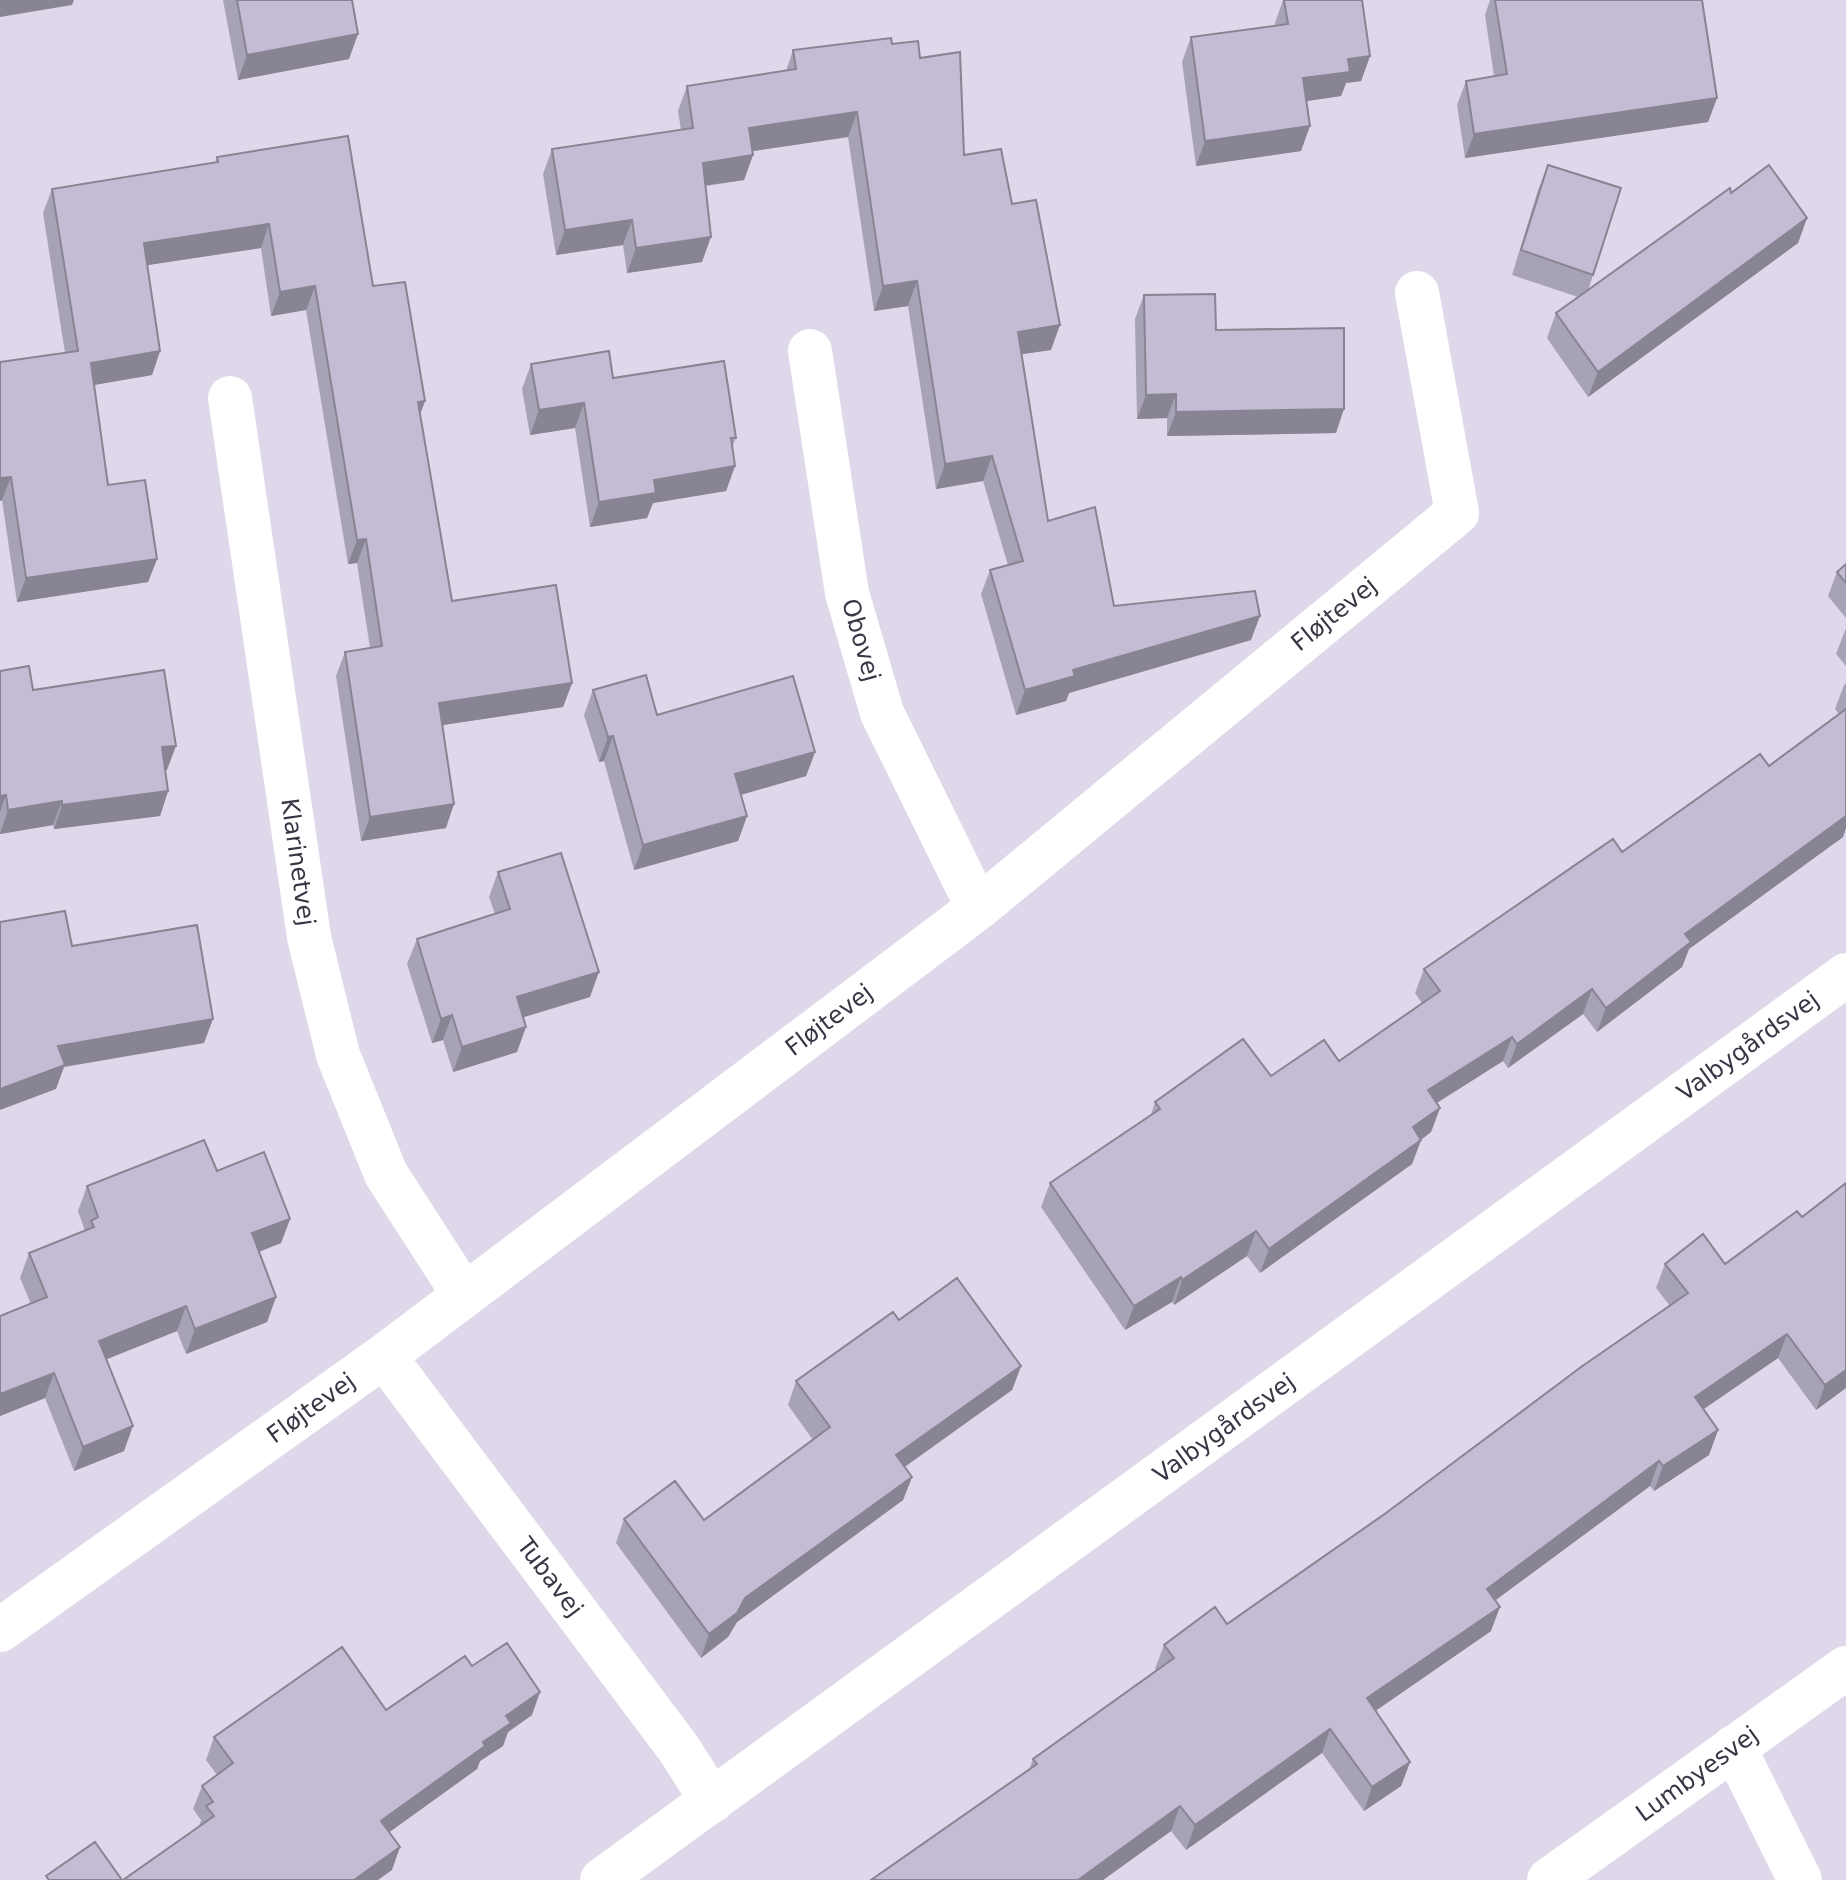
<svg xmlns="http://www.w3.org/2000/svg" width="1846" height="1880" viewBox="0 0 1846 1880" font-family="'DejaVu Sans',sans-serif">
<style>
.residential{fill:#dfd8ea}
.lines{fill:none;stroke-linecap:round;stroke-linejoin:round}
.minor{stroke:#fff;stroke-width:44}
.wall{fill:#a8a2b6}
.shaded-wall{fill:#888494}
.building{fill:#c3bcd4;stroke:#888494;stroke-width:2}
.labels{text-anchor:middle;dominant-baseline:central;stroke-width:6;stroke-linejoin:round;paint-order:stroke}
.street-label{font-size:24px;fill:#3a3545;stroke:#fff}
</style>
<rect width="100%" height="100%" fill="#ebe6f2"/>
<!-- residential -->
<path class="residential" d="M 0,0 L 1846,0 L 1846,1880 L 0,1880 Z"/>
<g class="lines">
<!-- minor -->
<path class="minor" d="M 810,351 L 847,593 L 882,713 L 978,908
M 230,398 L 309,937 L 338,1055 L 386,1174 L 464,1295
M 384,1356 L 679,1749 L 712,1801
M 0,1630 L 384,1356 L 978,908 L 1457,513 L 1417,293
M 1734,1747 L 1800,1880
M 602,1880 L 1846,975
M 1549,1880 L 1846,1668"/>
</g>
<!-- wall -->
<path class="wall" d="M 223,0 L 352,0 L 349,59 L 238,80 Z
M 1283,0 L 1362,0 L 1370,56 L 1361,81 L 1346,83 L 1341,96 L 1306,101 L 1301,151 L 1196,166 L 1182,62 L 1191,37 L 1275,26 L 1275,23 Z
M 1490,0 L 1702,0 L 1717,98 L 1708,122 L 1465,158 L 1457,105 L 1466,81 L 1494,76 L 1485,15 Z
M 892,44 L 920,58 L 964,155 L 1012,204 L 1051,350 L 1022,354 L 1048,521 L 1114,606 L 1251,640 L 1069,693 L 1066,701 L 1016,715 L 981,594 L 990,570 L 1008,565 L 983,481 L 936,489 L 908,306 L 874,311 L 848,137 L 752,151 L 753,155 L 744,180 L 706,186 L 702,262 L 627,273 L 623,245 L 556,255 L 543,174 L 552,149 L 681,130 L 678,111 L 687,86 L 786,71 L 793,50 Z
M 217,157 L 373,286 L 425,401 L 420,414 L 452,601 L 572,683 L 563,707 L 442,725 L 446,828 L 361,841 L 336,676 L 345,652 L 370,648 L 357,563 L 348,564 L 306,310 L 271,316 L 261,248 L 147,265 L 160,351 L 152,375 L 94,385 L 108,485 L 157,559 L 148,582 L 17,602 L 2,500 L 0,501 L 65,353 L 43,213 L 52,189 L 215,163 Z
M 1548,165 L 1593,275 L 1588,290 L 1731,193 L 1807,218 L 1798,243 L 1588,397 L 1547,338 L 1556,313 L 1578,297 L 1512,275 L 1538,190 Z
M 1144,295 L 1216,330 L 1336,433 L 1167,436 L 1167,418 L 1137,419 L 1135,319 Z
M 531,364 L 613,378 L 736,438 L 732,447 L 735,466 L 726,491 L 653,503 L 647,518 L 590,527 L 575,428 L 530,435 L 522,389 Z
M 1846,564 L 1846,618 L 1828,596 L 1837,572 Z
M 1846,628 L 1846,666 L 1836,654 Z
M 0,671 L 167,770 L 165,770 L 168,791 L 160,816 L 54,829 L 53,825 L 0,834 Z
M 1846,683 L 1846,828 L 1843,837 L 1689,949 L 1682,967 L 1597,1032 L 1583,1014 L 1508,1068 L 1503,1061 L 1437,1103 L 1440,1108 L 1431,1132 L 1421,1140 L 1412,1164 L 1260,1273 L 1247,1256 L 1174,1305 L 1172,1302 L 1125,1330 L 1041,1207 L 1050,1183 L 1151,1115 L 1155,1102 L 1339,1061 L 1422,1003 L 1415,993 L 1424,969 L 1769,766 L 1839,714 L 1835,709 L 1844,685 Z
M 593,690 L 657,715 L 815,752 L 806,776 L 741,795 L 747,816 L 738,841 L 634,870 L 604,761 L 599,762 L 584,715 Z
M 498,872 L 590,997 L 523,1017 L 517,1052 L 453,1072 L 443,1040 L 432,1043 L 407,964 L 417,939 L 495,914 L 489,897 Z
M 217,1171 L 290,1219 L 281,1243 L 259,1252 L 276,1297 L 267,1322 L 186,1354 L 177,1331 L 106,1359 L 124,1451 L 74,1471 L 45,1398 L 0,1416 L 0,1316 L 31,1304 L 20,1278 L 29,1253 L 85,1231 L 78,1211 L 87,1186 Z
M 1846,1183 L 1846,1388 L 1816,1410 L 1778,1358 L 1704,1409 L 1718,1430 L 1709,1455 L 1654,1491 L 1650,1486 L 1496,1600 L 1491,1631 L 1375,1711 L 1410,1762 L 1401,1786 L 1364,1811 L 1322,1753 L 1186,1850 L 1171,1831 L 1103,1880 L 871,1880 L 1029,1770 L 1033,1759 L 1156,1671 L 1155,1669 L 1164,1645 L 1227,1624 L 1386,1513 L 1670,1306 L 1656,1288 L 1665,1264 L 1725,1264 L 1802,1217 Z
M 899,1320 L 1021,1366 L 1012,1390 L 905,1467 L 912,1477 L 903,1500 L 737,1622 L 728,1637 L 701,1658 L 616,1543 L 624,1519 L 704,1520 L 813,1440 L 788,1405 L 796,1381 Z
M 472,1666 L 532,1715 L 508,1732 L 503,1746 L 480,1761 L 477,1769 L 389,1832 L 392,1870 L 199,1826 L 201,1820 L 193,1809 L 202,1786 L 217,1775 L 206,1760 L 214,1737 L 386,1710 Z"/>
<!-- shaded-wall -->
<path class="shaded-wall" d="M 0,0 L 74,0 L 72,5 L 0,17 Z
M 358,34 L 349,59 L 238,80 L 247,55 Z
M 1370,56 L 1361,81 L 1346,83 L 1341,96 L 1294,103 L 1303,78 L 1348,59 Z
M 1717,98 L 1708,122 L 1465,158 L 1474,134 Z
M 857,112 L 848,137 L 740,153 L 749,128 Z
M 1310,126 L 1301,151 L 1196,166 L 1205,141 Z
M 753,155 L 744,180 L 694,187 L 703,163 Z
M 1807,218 L 1798,243 L 1588,397 L 1598,372 Z
M 632,220 L 623,245 L 556,255 L 565,230 Z
M 269,224 L 261,248 L 135,267 L 144,243 Z
M 711,237 L 702,262 L 627,273 L 636,248 Z
M 917,281 L 908,306 L 874,311 L 883,286 Z
M 315,286 L 306,310 L 271,316 L 280,292 Z
M 1060,325 L 1051,350 L 1009,356 L 1018,332 Z
M 160,351 L 152,375 L 82,387 L 91,363 Z
M 1176,394 L 1167,418 L 1137,419 L 1146,395 Z
M 425,401 L 416,425 L 418,402 Z
M 584,403 L 575,428 L 530,435 L 539,410 Z
M 1344,409 L 1336,433 L 1167,436 L 1176,412 Z
M 992,456 L 983,481 L 936,489 L 945,464 Z
M 735,466 L 726,491 L 653,503 L 647,518 L 590,527 L 599,502 L 654,480 Z
M 11,477 L 2,500 L 0,501 L 0,478 Z
M 366,539 L 357,563 L 348,564 L 357,540 Z
M 157,559 L 148,582 L 17,602 L 26,578 Z
M 1260,616 L 1251,640 L 1069,693 L 1066,701 L 1016,715 L 1025,690 L 1073,670 Z
M 572,683 L 563,707 L 430,727 L 439,703 Z
M 613,736 L 604,761 L 599,762 L 608,737 Z
M 176,746 L 167,770 L 153,772 L 162,747 Z
M 815,752 L 806,776 L 726,799 L 735,774 Z
M 168,791 L 160,816 L 54,829 L 62,805 Z
M 6,795 L 0,812 L 0,796 Z
M 62,801 L 53,825 L 0,834 L 8,810 Z
M 454,804 L 446,828 L 361,841 L 370,817 Z
M 1846,812 L 1846,828 L 1843,837 L 1689,949 L 1682,967 L 1597,1032 L 1606,1008 L 1685,934 Z
M 747,816 L 738,841 L 634,870 L 643,845 Z
M 599,972 L 590,997 L 508,1022 L 517,997 Z
M 1592,989 L 1583,1014 L 1508,1068 L 1517,1044 Z
M 452,1015 L 443,1040 L 432,1043 L 441,1019 Z
M 213,1019 L 204,1043 L 64,1067 L 56,1089 L 0,1110 L 0,1089 L 58,1046 Z
M 526,1027 L 517,1052 L 453,1072 L 462,1047 Z
M 1512,1037 L 1503,1061 L 1419,1114 L 1428,1090 Z
M 1440,1108 L 1431,1132 L 1404,1152 L 1413,1127 Z
M 1421,1140 L 1412,1164 L 1260,1273 L 1269,1249 Z
M 290,1219 L 281,1243 L 242,1258 L 252,1233 Z
M 1256,1231 L 1247,1256 L 1174,1305 L 1182,1280 Z
M 1181,1277 L 1172,1302 L 1125,1330 L 1134,1306 Z
M 276,1297 L 267,1322 L 186,1354 L 195,1329 Z
M 186,1306 L 177,1331 L 90,1366 L 99,1341 Z
M 1787,1334 L 1778,1358 L 1686,1421 L 1695,1397 Z
M 1021,1366 L 1012,1390 L 887,1479 L 896,1455 Z
M 1846,1370 L 1846,1388 L 1816,1410 L 1825,1385 Z
M 54,1373 L 45,1398 L 0,1416 L 0,1394 Z
M 133,1426 L 124,1451 L 74,1471 L 83,1447 Z
M 1718,1430 L 1709,1455 L 1654,1491 L 1663,1466 Z
M 1659,1461 L 1650,1486 L 1478,1613 L 1487,1589 Z
M 912,1477 L 903,1500 L 737,1622 L 728,1637 L 701,1658 L 709,1634 L 745,1598 Z
M 1500,1607 L 1491,1631 L 1358,1723 L 1367,1698 Z
M 540,1692 L 532,1715 L 508,1732 L 503,1746 L 480,1761 L 477,1769 L 373,1844 L 381,1821 L 483,1742 L 506,1716 Z
M 1330,1729 L 1322,1753 L 1186,1850 L 1195,1825 Z
M 1410,1762 L 1401,1786 L 1364,1811 L 1372,1787 Z
M 1180,1806 L 1171,1831 L 1103,1880 L 1078,1880 Z
M 400,1847 L 392,1870 L 378,1880 L 354,1880 Z"/>
<!-- building -->
<path class="building" d="M 237,0 L 352,0 L 358,34 L 247,55 Z
M 1284,0 L 1362,0 L 1370,56 L 1348,59 L 1350,72 L 1303,78 L 1310,126 L 1205,141 L 1191,37 L 1288,24 Z
M 1495,0 L 1702,0 L 1717,98 L 1474,134 L 1466,81 L 1507,74 Z
M 891,38 L 892,44 L 918,41 L 920,58 L 960,52 L 964,155 L 1001,149 L 1012,204 L 1036,200 L 1060,325 L 1018,332 L 1048,521 L 1095,507 L 1114,606 L 1255,591 L 1260,616 L 1073,670 L 1075,676 L 1025,690 L 990,570 L 1023,561 L 992,456 L 945,464 L 917,281 L 883,286 L 857,112 L 749,128 L 753,155 L 703,163 L 711,237 L 636,248 L 632,220 L 565,230 L 552,149 L 693,128 L 687,86 L 796,69 L 793,50 Z
M 348,136 L 373,286 L 405,282 L 425,401 L 418,402 L 452,601 L 556,585 L 572,683 L 439,703 L 454,804 L 370,817 L 345,652 L 382,646 L 366,539 L 357,540 L 315,286 L 280,292 L 269,224 L 144,243 L 160,351 L 91,363 L 108,485 L 145,480 L 157,559 L 26,578 L 11,477 L 0,478 L 0,362 L 78,351 L 52,189 L 218,162 L 217,157 Z
M 1548,165 L 1621,188 L 1593,275 L 1521,250 Z
M 1769,165 L 1807,218 L 1598,372 L 1556,313 L 1730,188 L 1731,193 Z
M 1215,294 L 1216,330 L 1344,328 L 1344,409 L 1176,412 L 1176,394 L 1146,395 L 1144,295 Z
M 609,351 L 613,378 L 724,361 L 736,438 L 731,438 L 735,466 L 654,480 L 656,493 L 599,502 L 584,403 L 539,410 L 531,364 Z
M 1846,564 L 1846,583 L 1837,572 Z
M 29,666 L 33,690 L 164,670 L 176,746 L 162,747 L 168,791 L 62,805 L 62,801 L 8,810 L 6,795 L 0,796 L 0,671 Z
M 646,675 L 657,715 L 793,676 L 815,752 L 735,774 L 747,816 L 643,845 L 613,736 L 608,737 L 593,690 Z
M 1846,709 L 1846,816 L 1685,934 L 1691,942 L 1606,1008 L 1592,989 L 1517,1044 L 1512,1037 L 1428,1090 L 1440,1108 L 1413,1127 L 1421,1140 L 1269,1249 L 1256,1231 L 1182,1280 L 1181,1277 L 1134,1306 L 1050,1183 L 1160,1109 L 1155,1102 L 1243,1039 L 1271,1076 L 1324,1040 L 1339,1061 L 1440,991 L 1424,969 L 1613,839 L 1622,852 L 1760,754 L 1769,766 Z
M 561,853 L 599,972 L 517,997 L 526,1027 L 462,1047 L 452,1015 L 441,1019 L 417,939 L 510,909 L 498,872 Z
M 65,911 L 72,946 L 197,925 L 213,1019 L 58,1046 L 65,1065 L 0,1089 L 0,922 Z
M 204,1140 L 217,1171 L 264,1152 L 290,1219 L 252,1233 L 276,1297 L 195,1329 L 186,1306 L 99,1341 L 133,1426 L 83,1447 L 54,1373 L 0,1394 L 0,1316 L 47,1297 L 29,1253 L 94,1227 L 91,1221 L 98,1217 L 87,1186 Z
M 1846,1183 L 1846,1370 L 1825,1385 L 1787,1334 L 1695,1397 L 1718,1430 L 1663,1466 L 1659,1461 L 1487,1589 L 1500,1607 L 1367,1698 L 1410,1762 L 1372,1787 L 1330,1729 L 1195,1825 L 1180,1806 L 1078,1880 L 871,1880 L 1037,1764 L 1033,1759 L 1174,1658 L 1164,1645 L 1215,1607 L 1227,1624 L 1386,1513 L 1581,1367 L 1688,1293 L 1665,1264 L 1703,1234 L 1725,1264 L 1797,1211 L 1802,1217 Z
M 957,1278 L 1021,1366 L 896,1455 L 912,1477 L 745,1598 L 737,1613 L 709,1634 L 624,1519 L 675,1481 L 704,1520 L 830,1427 L 796,1381 L 893,1312 L 899,1320 Z
M 507,1643 L 540,1692 L 506,1716 L 511,1723 L 483,1742 L 485,1746 L 381,1821 L 400,1847 L 354,1880 L 123,1880 L 214,1816 L 206,1806 L 213,1802 L 202,1786 L 233,1763 L 214,1737 L 342,1647 L 386,1710 L 465,1656 L 472,1666 Z
M 95,1842 L 122,1880 L 49,1880 L 46,1876 Z"/>
<g class="labels">
<!-- street labels -->
<g class="street-label">
<text transform="translate(1334 614) rotate(-39)">Fløjtevej</text>
<text transform="translate(861 640) rotate(74)">Obovej</text>
<text transform="translate(298 862) rotate(82)">Klarinetvej</text>
<text transform="translate(829 1020) rotate(-37)">Fløjtevej</text>
<text transform="translate(1748 1046) rotate(-36)">Valbygårdsvej</text>
<text transform="translate(311 1408) rotate(-36)">Fløjtevej</text>
<text transform="translate(1224 1428) rotate(-36)">Valbygårdsvej</text>
<text transform="translate(550 1577) rotate(53)">Tubavej</text>
<text transform="translate(1697 1774) rotate(-36)">Lumbyesvej</text>
</g>
</g>
</svg>
